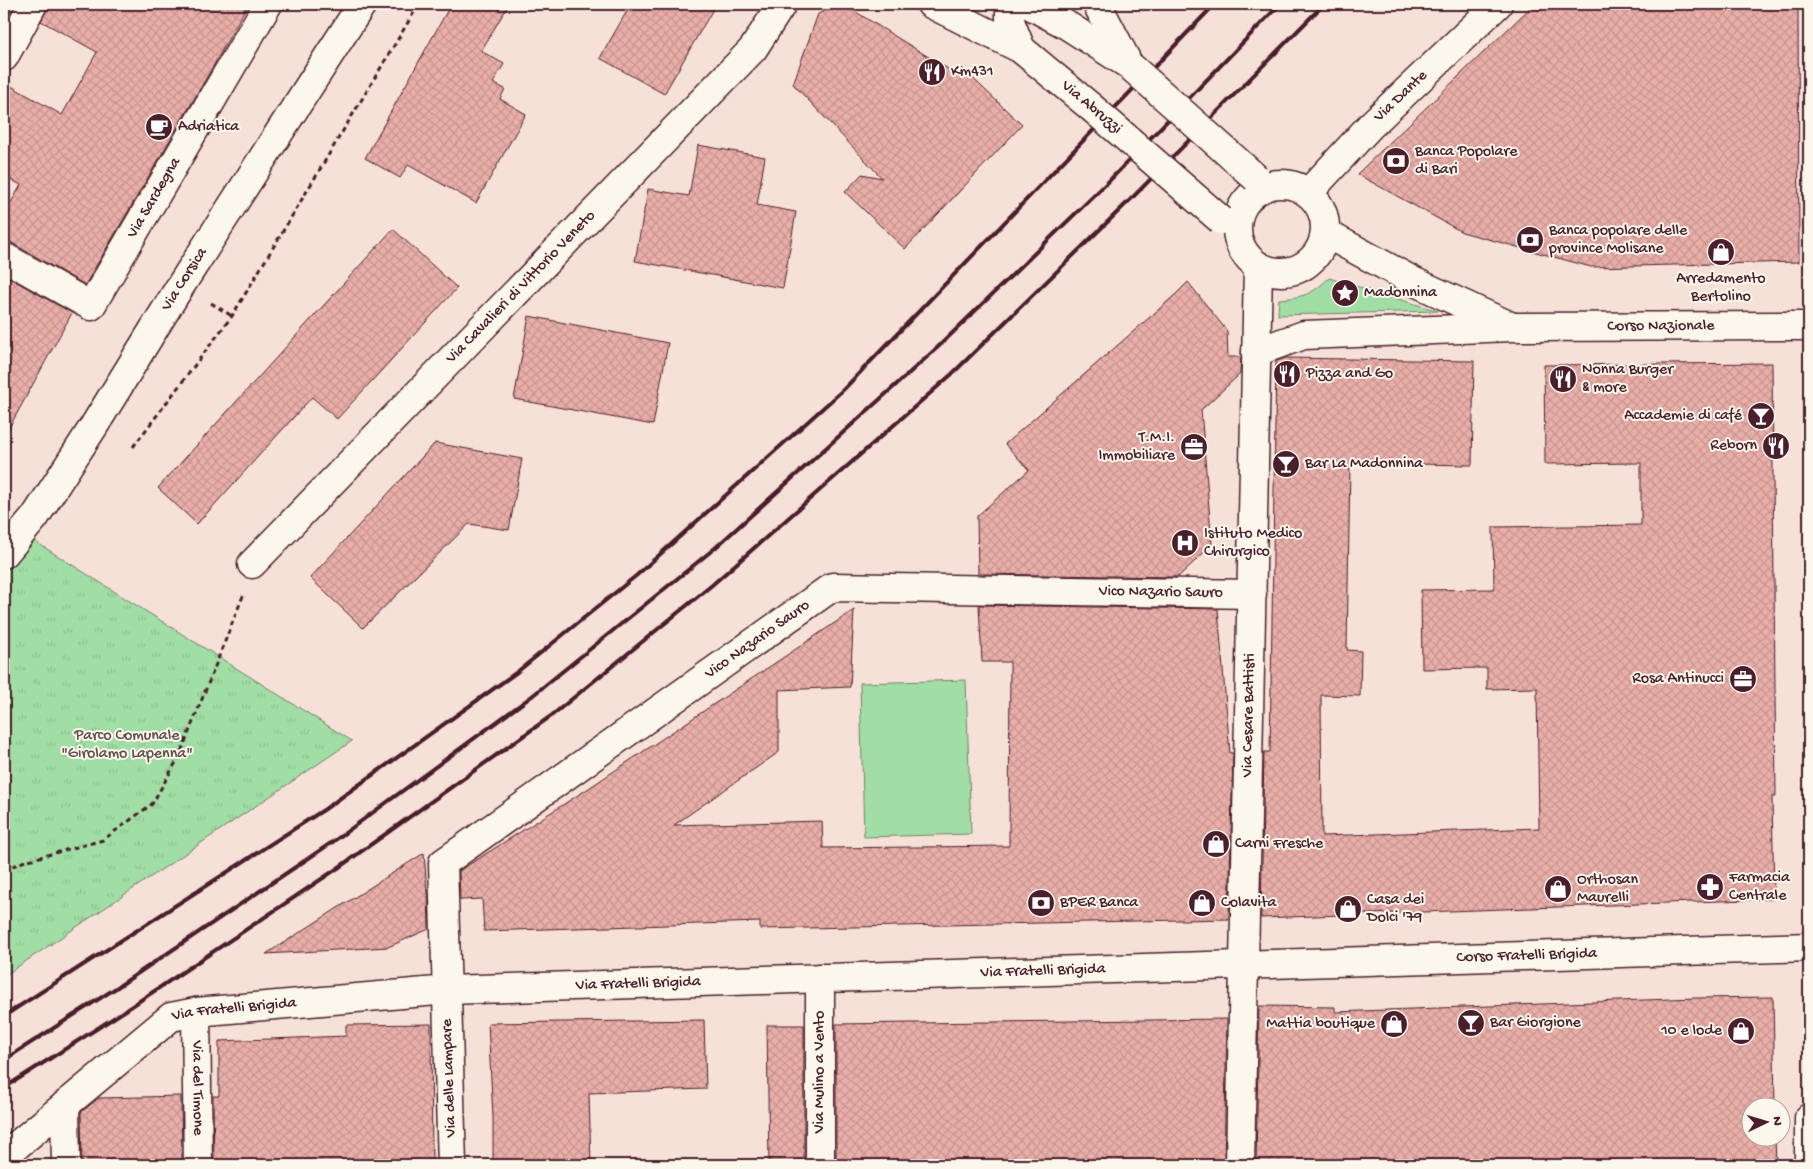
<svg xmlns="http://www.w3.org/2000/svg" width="1813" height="1169" viewBox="0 0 1813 1169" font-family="'Gochi Hand',sans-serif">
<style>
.green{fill:#a1dea5;stroke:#767e68}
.park{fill:url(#park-tufts);stroke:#767e68}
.building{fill:url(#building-cross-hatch);stroke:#4a1f2b}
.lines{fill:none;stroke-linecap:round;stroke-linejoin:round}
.street-casing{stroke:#4a1f2b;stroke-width:31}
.secondary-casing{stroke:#4a1f2b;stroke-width:31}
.path{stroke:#4a1f2b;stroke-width:3;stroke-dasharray:5 4;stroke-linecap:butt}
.street{stroke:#fbf7ec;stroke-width:28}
.secondary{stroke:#fbf7ec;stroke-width:28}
.rail{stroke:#4a1f2b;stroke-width:4}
.secondary-bridge-casing{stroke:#4a1f2b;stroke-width:31;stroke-linecap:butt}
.secondary-bridge{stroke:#fbf7ec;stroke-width:28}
.labels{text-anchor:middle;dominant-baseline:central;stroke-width:4;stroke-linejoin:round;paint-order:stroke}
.poi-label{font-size:16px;fill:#4a1f2b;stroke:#fbf7ec;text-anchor:start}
.street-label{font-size:16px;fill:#4a1f2b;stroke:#fbf7ec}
.park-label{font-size:16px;fill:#604f4a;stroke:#fbf7ec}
</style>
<defs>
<pattern id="park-tufts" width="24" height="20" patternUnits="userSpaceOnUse" patternTransform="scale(1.25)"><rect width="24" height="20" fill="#a1dea5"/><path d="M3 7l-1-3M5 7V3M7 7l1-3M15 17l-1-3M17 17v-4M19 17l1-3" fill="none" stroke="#8cbe8e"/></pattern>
<pattern id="building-cross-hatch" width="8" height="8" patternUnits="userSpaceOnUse" patternTransform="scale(1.25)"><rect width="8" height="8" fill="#e9aea8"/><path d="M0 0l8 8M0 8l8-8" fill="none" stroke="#c99591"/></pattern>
</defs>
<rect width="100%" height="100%" fill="#f6e1d8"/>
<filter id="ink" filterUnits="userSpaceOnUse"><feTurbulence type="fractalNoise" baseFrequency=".02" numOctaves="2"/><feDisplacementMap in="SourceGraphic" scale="10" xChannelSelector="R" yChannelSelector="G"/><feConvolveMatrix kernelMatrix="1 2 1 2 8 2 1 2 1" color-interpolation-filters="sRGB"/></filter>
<g filter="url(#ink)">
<!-- green -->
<path class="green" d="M 1329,278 L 1438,311 L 1278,315 L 1279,299 C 1304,297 1311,295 1329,278 Z
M 966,680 L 971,834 L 864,837 L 860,683 Z"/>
<!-- park -->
<path class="park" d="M 4,522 L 352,741 L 4,976 Z"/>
<!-- building -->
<path class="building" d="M 49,4 L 248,4 L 211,70 L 85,285 L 12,243 L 4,241 L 4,215 L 21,185 L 4,176 L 4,82 L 62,115 L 97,52 L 41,21 Z
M 451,4 L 509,4 L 481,51 L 504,64 L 493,83 L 505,89 L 500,99 L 526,114 L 476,203 L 408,165 L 400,178 L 365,158 Z
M 631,4 L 716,4 L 664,94 L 600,58 Z
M 839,4 L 843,4 L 956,74 L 962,68 L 1022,125 L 905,249 L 845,192 L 862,174 L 882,178 L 793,84 L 818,14 Z
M 1534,4 L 1798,4 L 1799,262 L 1591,267 L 1462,232 L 1357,174 Z
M 698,145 L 765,157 L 757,205 L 796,212 L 783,288 L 635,261 L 648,189 L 689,196 Z
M 393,229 L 457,288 L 337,419 L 312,397 L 197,524 L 158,488 Z
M 4,275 L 72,313 L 4,437 Z
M 1188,282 L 1227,331 L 1228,357 L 1241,357 L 1240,374 L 1201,410 L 1212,545 L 1178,577 L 978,574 L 977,516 L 1029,470 L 1005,444 L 1175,295 Z
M 529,316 L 668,343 L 653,425 L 514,399 Z
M 1286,358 L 1474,361 L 1472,465 L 1350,463 L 1347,650 L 1361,651 L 1360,696 L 1321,695 L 1322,836 L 1539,828 L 1537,688 L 1487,689 L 1487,668 L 1422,669 L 1421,590 L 1494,589 L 1493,527 L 1641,525 L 1641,463 L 1545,464 L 1544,365 L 1772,363 L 1776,797 L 1772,797 L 1774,899 L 1261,918 L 1264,752 L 1270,752 L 1276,361 Z
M 435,443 L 522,459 L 509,530 L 469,524 L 363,628 L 310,578 Z
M 979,605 L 1218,609 L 1230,753 L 1233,753 L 1229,919 L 760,929 L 760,922 L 484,931 L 482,899 L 460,900 L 459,871 L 586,790 L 854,610 L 850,687 L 779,690 L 779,752 L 674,825 L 822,821 L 823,848 L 1009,846 L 1010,662 L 982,662 Z
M 424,853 L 427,891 L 428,890 L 429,929 L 388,947 L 266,954 Z
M 1773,997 L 1775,1106 L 1750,1106 L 1750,1136 L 1775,1136 L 1776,1165 L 1256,1165 L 1259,1006 L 1335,1007 L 1335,1012 L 1696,998 Z
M 1227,1019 L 1224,1165 L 1105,1165 L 1105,1162 L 836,1165 L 836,1024 Z
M 704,1020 L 706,1089 L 589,1093 L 591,1165 L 493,1165 L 493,1117 L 488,1023 Z
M 431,1024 L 432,1165 L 214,1165 L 213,1096 L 219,1096 L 219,1041 L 346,1036 L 346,1025 Z
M 767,1025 L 804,1025 L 804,1165 L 769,1165 Z
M 181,1096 L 182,1165 L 82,1165 L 81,1112 L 99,1098 Z"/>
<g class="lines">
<!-- street casing -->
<g class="street-casing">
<g id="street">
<path d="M 1010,4 L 1010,21 L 1021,49"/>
<path d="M 1097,4 L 1129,65"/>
<path d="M 4,57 L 33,4"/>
<path id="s1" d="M 1308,193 L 1371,125 L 1498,4"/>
<path id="s2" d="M 4,257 L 91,306 L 268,4"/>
<path id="s3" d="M 252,564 L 753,49 L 782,4"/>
<path d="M 820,978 L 820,1165"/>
<path id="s4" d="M 196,1012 L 198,1165"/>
<path d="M 65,1105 L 66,1165"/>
<path id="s5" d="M 452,1165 L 443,863 L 832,587 L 1252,594"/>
<path d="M 1809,1165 L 1809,1118"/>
</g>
</g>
<!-- secondary casing -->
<g class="secondary-casing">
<g id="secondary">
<path d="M 931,4 L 1021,49 L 1092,108"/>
<path d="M 1028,4 L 1065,24 L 1129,65"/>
<circle cx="1281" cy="228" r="44"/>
<path d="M 1325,233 L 1415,282 L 1508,325"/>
<path id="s6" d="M 1256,352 L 1304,335 L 1512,327 L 1809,326"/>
<path id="s7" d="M 4,554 L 35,517 L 94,426 L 181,285 L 362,4"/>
<path id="s8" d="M 4,1156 L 171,1017 L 196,1012 L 448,990 L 1809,947"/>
<path id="s9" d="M 1240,1165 L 1258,266"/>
</g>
</g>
<!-- path -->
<path class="path" d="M 211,303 L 232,316
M 133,447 L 232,316 L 419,4
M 4,870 L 25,861 L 103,840 L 152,804 L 179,757 L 243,596"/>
<!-- street -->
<use href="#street" class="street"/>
<!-- secondary -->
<use href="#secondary" class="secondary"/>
<!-- rail -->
<path class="rail" d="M 4,1016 L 325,809 L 517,672 L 637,575 L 844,389 L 1215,4
M 4,1060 L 116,988 L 334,841 L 532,696 L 715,548 L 938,347 L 1109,181 L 1280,4
M 4,1088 L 126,1010 L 338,868 L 551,716 L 712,585 L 952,374 L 1131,199 L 1324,4"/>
<!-- secondary-bridge casing -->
<g class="secondary-bridge-casing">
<path id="secondary-bridge" d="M 1129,65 L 1256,178
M 1092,108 L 1221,220"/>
</g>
<!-- secondary-bridge -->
<use href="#secondary-bridge" class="secondary-bridge"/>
</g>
</g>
<!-- icons -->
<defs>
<g id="restaurant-disc" transform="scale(1.4375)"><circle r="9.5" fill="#4a1f2b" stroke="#fbf7ec"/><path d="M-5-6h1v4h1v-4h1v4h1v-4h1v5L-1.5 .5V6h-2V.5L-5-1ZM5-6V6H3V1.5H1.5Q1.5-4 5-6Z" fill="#fff"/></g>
<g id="cafe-disc" transform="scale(1.4375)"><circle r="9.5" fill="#4a1f2b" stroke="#fbf7ec"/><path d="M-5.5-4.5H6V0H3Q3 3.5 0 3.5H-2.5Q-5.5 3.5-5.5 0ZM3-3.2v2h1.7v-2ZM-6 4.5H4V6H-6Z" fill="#fff"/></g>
<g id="bank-disc" transform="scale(1.4375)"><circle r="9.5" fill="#4a1f2b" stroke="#fbf7ec"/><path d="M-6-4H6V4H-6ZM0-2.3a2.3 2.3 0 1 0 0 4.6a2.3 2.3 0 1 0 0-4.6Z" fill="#fff"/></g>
<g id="shop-disc" transform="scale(1.4375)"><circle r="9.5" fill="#4a1f2b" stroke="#fbf7ec"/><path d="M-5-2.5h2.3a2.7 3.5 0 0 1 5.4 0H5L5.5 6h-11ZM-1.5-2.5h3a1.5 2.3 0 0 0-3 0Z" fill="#fff"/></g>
<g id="sight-disc" transform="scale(1.4375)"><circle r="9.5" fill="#4a1f2b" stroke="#fbf7ec"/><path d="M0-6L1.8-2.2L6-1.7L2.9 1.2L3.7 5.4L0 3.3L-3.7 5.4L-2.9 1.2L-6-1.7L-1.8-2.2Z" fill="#fff"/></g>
<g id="bar-disc" transform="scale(1.4375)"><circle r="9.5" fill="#4a1f2b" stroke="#fbf7ec"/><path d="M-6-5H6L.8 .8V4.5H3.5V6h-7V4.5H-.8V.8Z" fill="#fff"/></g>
<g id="office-disc" transform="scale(1.4375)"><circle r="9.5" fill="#4a1f2b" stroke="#fbf7ec"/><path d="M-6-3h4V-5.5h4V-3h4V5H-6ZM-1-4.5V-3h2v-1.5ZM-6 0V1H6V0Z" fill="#fff"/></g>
<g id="hospital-disc" transform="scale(1.4375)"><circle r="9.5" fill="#4a1f2b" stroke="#fbf7ec"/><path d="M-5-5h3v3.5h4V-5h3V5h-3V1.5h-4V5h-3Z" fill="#fff"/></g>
<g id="pharmacy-disc" transform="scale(1.4375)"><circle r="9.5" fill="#4a1f2b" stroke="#fbf7ec"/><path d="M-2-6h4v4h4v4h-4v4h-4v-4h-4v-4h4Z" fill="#fff"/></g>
</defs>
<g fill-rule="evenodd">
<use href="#restaurant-disc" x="932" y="72"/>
<use href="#cafe-disc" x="159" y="127"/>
<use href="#bank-disc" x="1396" y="161"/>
<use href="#bank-disc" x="1530" y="240"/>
<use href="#shop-disc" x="1721" y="252"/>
<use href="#sight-disc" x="1345" y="293"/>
<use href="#restaurant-disc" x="1287" y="374"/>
<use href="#restaurant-disc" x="1563" y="379"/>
<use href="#bar-disc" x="1761" y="416"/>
<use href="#restaurant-disc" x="1776" y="446"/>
<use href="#office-disc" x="1194" y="447"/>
<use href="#bar-disc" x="1286" y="464"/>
<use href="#hospital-disc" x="1185" y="543"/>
<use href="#office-disc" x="1743" y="679"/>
<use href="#shop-disc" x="1216" y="844"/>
<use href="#pharmacy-disc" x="1710" y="887"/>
<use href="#shop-disc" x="1558" y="889"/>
<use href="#bank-disc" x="1041" y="903"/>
<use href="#shop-disc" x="1202" y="903"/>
<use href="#shop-disc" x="1348" y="909"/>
<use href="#bar-disc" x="1471" y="1023"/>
<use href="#shop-disc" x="1394" y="1024"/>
<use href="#shop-disc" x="1741" y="1031"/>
</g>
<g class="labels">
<!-- poi labels -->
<g class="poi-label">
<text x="951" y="72">Km431</text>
<text x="178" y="127">Adriatica</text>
<text x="1415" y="152">Banca Popolare<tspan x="1415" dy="18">di Bari</tspan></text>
<text x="1549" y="231">Banca popolare delle<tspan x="1549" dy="18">province Molisane</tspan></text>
<text x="1721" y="279" text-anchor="middle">Arredamento<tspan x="1721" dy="18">Bertolino</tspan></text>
<text x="1364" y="293">Madonnina</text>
<text x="1582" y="370">Nonna Burger<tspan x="1582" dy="18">&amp; more</tspan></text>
<text x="1306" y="374">Pizza and Go</text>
<text x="1742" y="416" text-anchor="end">Accademie di café</text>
<text x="1175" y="438" text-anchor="end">T.M.I.<tspan x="1175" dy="18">Immobiliare</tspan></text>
<text x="1757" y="446" text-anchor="end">Reborn</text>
<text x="1305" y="464">Bar La Madonnina</text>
<text x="1204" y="534">Istituto Medico<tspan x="1204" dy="18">Chirurgico</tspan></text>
<text x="1724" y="679" text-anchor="end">Rosa Antinucci</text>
<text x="1235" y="844">Carni Fresche</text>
<text x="1729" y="878">Farmacia<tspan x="1729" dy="18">Centrale</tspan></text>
<text x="1577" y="880">Orthosan<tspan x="1577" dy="18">Maurelli</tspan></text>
<text x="1367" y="900">Casa dei<tspan x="1367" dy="18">Dolci '79</tspan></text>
<text x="1060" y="903">BPER Banca</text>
<text x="1221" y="903">Colavita</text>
<text x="1490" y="1023">Bar Giorgione</text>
<text x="1375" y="1024" text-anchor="end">Mattia boutique</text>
<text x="1722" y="1031" text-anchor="end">10 e lode</text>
</g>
<!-- street labels -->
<g class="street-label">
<text stroke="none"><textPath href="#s1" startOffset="134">Via Dante</textPath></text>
<text transform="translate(1091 108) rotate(40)">Via Abruzzi</text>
<text stroke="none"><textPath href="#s2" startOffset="225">Via Sardegna</textPath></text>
<text stroke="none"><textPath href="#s7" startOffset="329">Via Corsica</textPath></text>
<text stroke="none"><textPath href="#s3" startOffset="386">Via Cavalieri di Vittorio Veneto</textPath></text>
<text stroke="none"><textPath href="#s6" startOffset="408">Corso Nazionale</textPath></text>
<text stroke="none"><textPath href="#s5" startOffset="1108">Vico Nazario Sauro</textPath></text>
<text stroke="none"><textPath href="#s5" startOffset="688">Vico Nazario Sauro</textPath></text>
<text stroke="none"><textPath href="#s9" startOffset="450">Via Cesare Battisti</textPath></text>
<text stroke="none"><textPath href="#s8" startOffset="1575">Corso Fratelli Brigida</textPath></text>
<text stroke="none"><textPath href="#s8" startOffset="1091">Via Fratelli Brigida</textPath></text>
<text stroke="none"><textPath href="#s8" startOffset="686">Via Fratelli Brigida</textPath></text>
<text stroke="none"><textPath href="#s8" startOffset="281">Via Fratelli Brigida</textPath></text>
<text transform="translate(820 1072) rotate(-90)">Via Mulino a Vento</text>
<text transform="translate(450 1078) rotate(-92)">Via delle Lampare</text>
<text stroke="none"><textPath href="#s4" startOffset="76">Via del Timone</textPath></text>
</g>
<!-- park labels -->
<g class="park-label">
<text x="127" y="736">Parco Comunale<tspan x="127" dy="18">"Girolamo Lapenna"</tspan></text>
</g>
</g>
<!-- margin -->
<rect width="1813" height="1169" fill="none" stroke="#fbf7ec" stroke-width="20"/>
<rect x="10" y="10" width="1793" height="1149" fill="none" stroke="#4a1f2b" stroke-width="2" filter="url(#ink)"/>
<!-- north arrow -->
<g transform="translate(1766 1122) rotate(85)"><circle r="24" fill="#fbf7ec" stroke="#b4a19f"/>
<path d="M0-4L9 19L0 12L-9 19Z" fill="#4a1f2b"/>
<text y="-8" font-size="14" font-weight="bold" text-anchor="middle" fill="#4a1f2b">N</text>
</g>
</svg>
